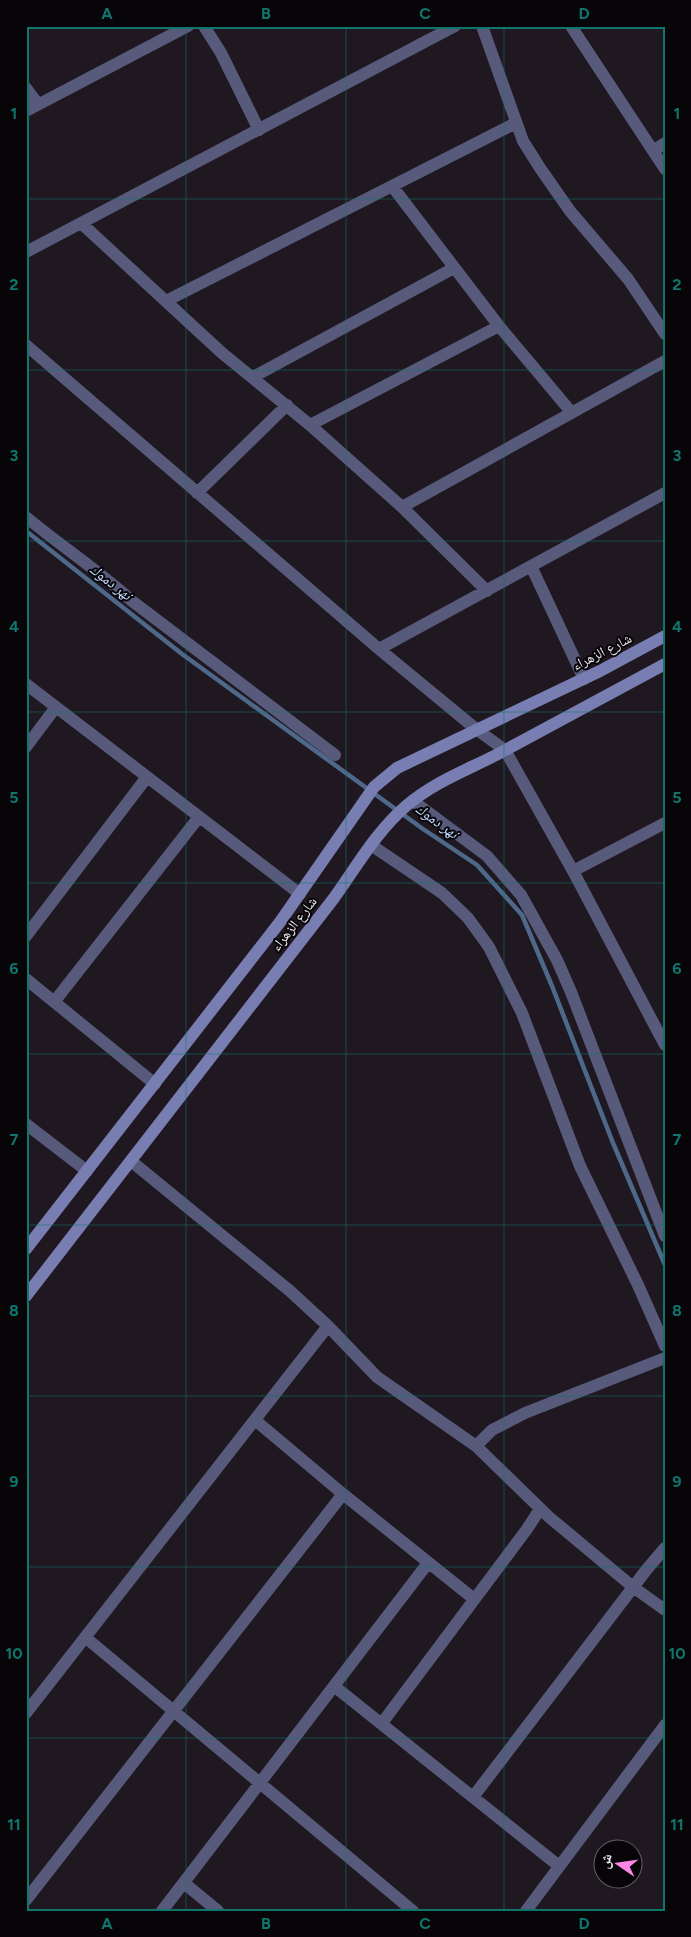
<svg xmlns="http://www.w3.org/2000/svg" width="691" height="1937" viewBox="0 0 691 1937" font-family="Figtree,'Noto Naskh Arabic',sans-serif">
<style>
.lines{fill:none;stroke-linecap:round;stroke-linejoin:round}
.stream{stroke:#4e688a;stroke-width:4.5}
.minor{stroke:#575a7b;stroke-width:12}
.secondary{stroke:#797eb2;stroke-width:12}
.grid{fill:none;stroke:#0f766e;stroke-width:1;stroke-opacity:0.55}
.labels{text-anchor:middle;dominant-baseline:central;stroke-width:4;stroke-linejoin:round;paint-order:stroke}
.street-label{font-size:14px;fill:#f0ecf2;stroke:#070508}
.water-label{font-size:15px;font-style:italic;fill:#bed9fe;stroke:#070508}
.neatline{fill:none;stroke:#0f766e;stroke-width:2}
.grid-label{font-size:16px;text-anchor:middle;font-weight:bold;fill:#0f766e}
</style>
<rect width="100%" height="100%" fill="#1f1821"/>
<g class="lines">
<!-- stream -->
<path class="stream" d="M 26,531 L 182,654 L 423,829 L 477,865 L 522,915 L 552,986 L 613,1143 L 665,1265"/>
<!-- minor -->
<path class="minor" d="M 204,26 L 221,53 L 259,130
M 482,26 L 523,141 L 540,168 L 570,211 L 628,279 L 665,334
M 571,26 L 665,169
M 26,88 L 38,104
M 26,111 L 188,26
M 653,151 L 665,143
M 392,186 L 499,326 L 572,413
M 81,223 L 222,353 L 310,425 L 402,507 L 487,591
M 26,252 L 455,26
M 166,301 L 516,123
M 26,345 L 379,649 L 476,729 L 505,750 L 573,871 L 665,1045
M 253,377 L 454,268
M 310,425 L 499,326
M 197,493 L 287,405
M 402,507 L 665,361
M 26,517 C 61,546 99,571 132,601 L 335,755
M 531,566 L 584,679
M 379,649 L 665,493
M 26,684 L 300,894
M 26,747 L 56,707
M 413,801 L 487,856 L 521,895 L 557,960 L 571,992 L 665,1236
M 371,845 L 442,893 L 468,918 L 489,947 L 522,1013 L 580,1166 L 638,1285 L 665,1346
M 573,871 L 665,823
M 26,936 L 147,777
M 26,979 L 155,1084
M 54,1002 L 199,817
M 26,1124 L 87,1171
M 131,1161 L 290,1291 L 328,1326 L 377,1377 L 476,1446 L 549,1517 L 633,1587 L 665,1610
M 255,1420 L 343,1494 L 474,1599
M 476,1446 L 492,1430 L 525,1413 L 665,1358
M 85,1637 L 413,1911
M 334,1686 L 559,1866
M 26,1713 L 328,1326
M 382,1723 L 527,1529 L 540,1509
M 473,1797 L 647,1569 L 665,1548
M 184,1883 L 218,1911
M 26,1900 L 343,1494
M 162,1911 L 428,1563
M 526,1911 L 665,1725"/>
<!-- secondary -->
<path class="secondary" d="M 26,1249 L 280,922 L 374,787 L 397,768 L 600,671 L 665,636
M 26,1296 L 334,898 C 357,866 376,832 406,806 C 436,781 465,771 498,754 C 554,724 609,694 665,664"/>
</g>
<!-- grid -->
<path class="grid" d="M 186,26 L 186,1911M 346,26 L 346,1911M 504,26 L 504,1911M 26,199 L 665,199M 26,370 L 665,370M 26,541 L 665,541M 26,712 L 665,712M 26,883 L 665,883M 26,1054 L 665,1054M 26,1225 L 665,1225M 26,1396 L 665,1396M 26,1567 L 665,1567M 26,1738 L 665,1738"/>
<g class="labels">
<!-- street labels -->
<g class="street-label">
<text transform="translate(602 652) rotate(-27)">شارع الزهراء</text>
<text transform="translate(294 924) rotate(-52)">شارع الزهراء</text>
</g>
<!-- water labels -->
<g class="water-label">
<text transform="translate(111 582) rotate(38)">نهر دموك</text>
<text transform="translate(437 821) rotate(36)">نهر دموك</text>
</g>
</g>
<!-- border -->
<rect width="691" height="1937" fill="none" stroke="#070508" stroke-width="55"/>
<!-- north arrow -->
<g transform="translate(618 1864) rotate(283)"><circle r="24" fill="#070508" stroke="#646166"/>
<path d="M0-4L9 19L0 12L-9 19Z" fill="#fb86e5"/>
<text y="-8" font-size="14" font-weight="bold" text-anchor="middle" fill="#f0ecf2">ش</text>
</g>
<rect x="28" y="28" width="636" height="1882" class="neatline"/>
<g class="grid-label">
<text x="107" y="19">A</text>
<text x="266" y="19">B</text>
<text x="425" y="19">C</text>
<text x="584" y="19">D</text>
<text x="14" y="119">1</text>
<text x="677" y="119">1</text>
<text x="14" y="290">2</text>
<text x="677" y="290">2</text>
<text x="14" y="461">3</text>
<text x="677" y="461">3</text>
<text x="14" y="632">4</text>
<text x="677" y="632">4</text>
<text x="14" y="803">5</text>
<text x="677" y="803">5</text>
<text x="14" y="974">6</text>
<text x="677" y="974">6</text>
<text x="14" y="1145">7</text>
<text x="677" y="1145">7</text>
<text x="14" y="1316">8</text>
<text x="677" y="1316">8</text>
<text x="14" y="1487">9</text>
<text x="677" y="1487">9</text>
<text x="14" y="1659">10</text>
<text x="677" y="1659">10</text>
<text x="14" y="1830">11</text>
<text x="677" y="1830">11</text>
<text x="107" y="1929">A</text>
<text x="266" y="1929">B</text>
<text x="425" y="1929">C</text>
<text x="584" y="1929">D</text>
</g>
</svg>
